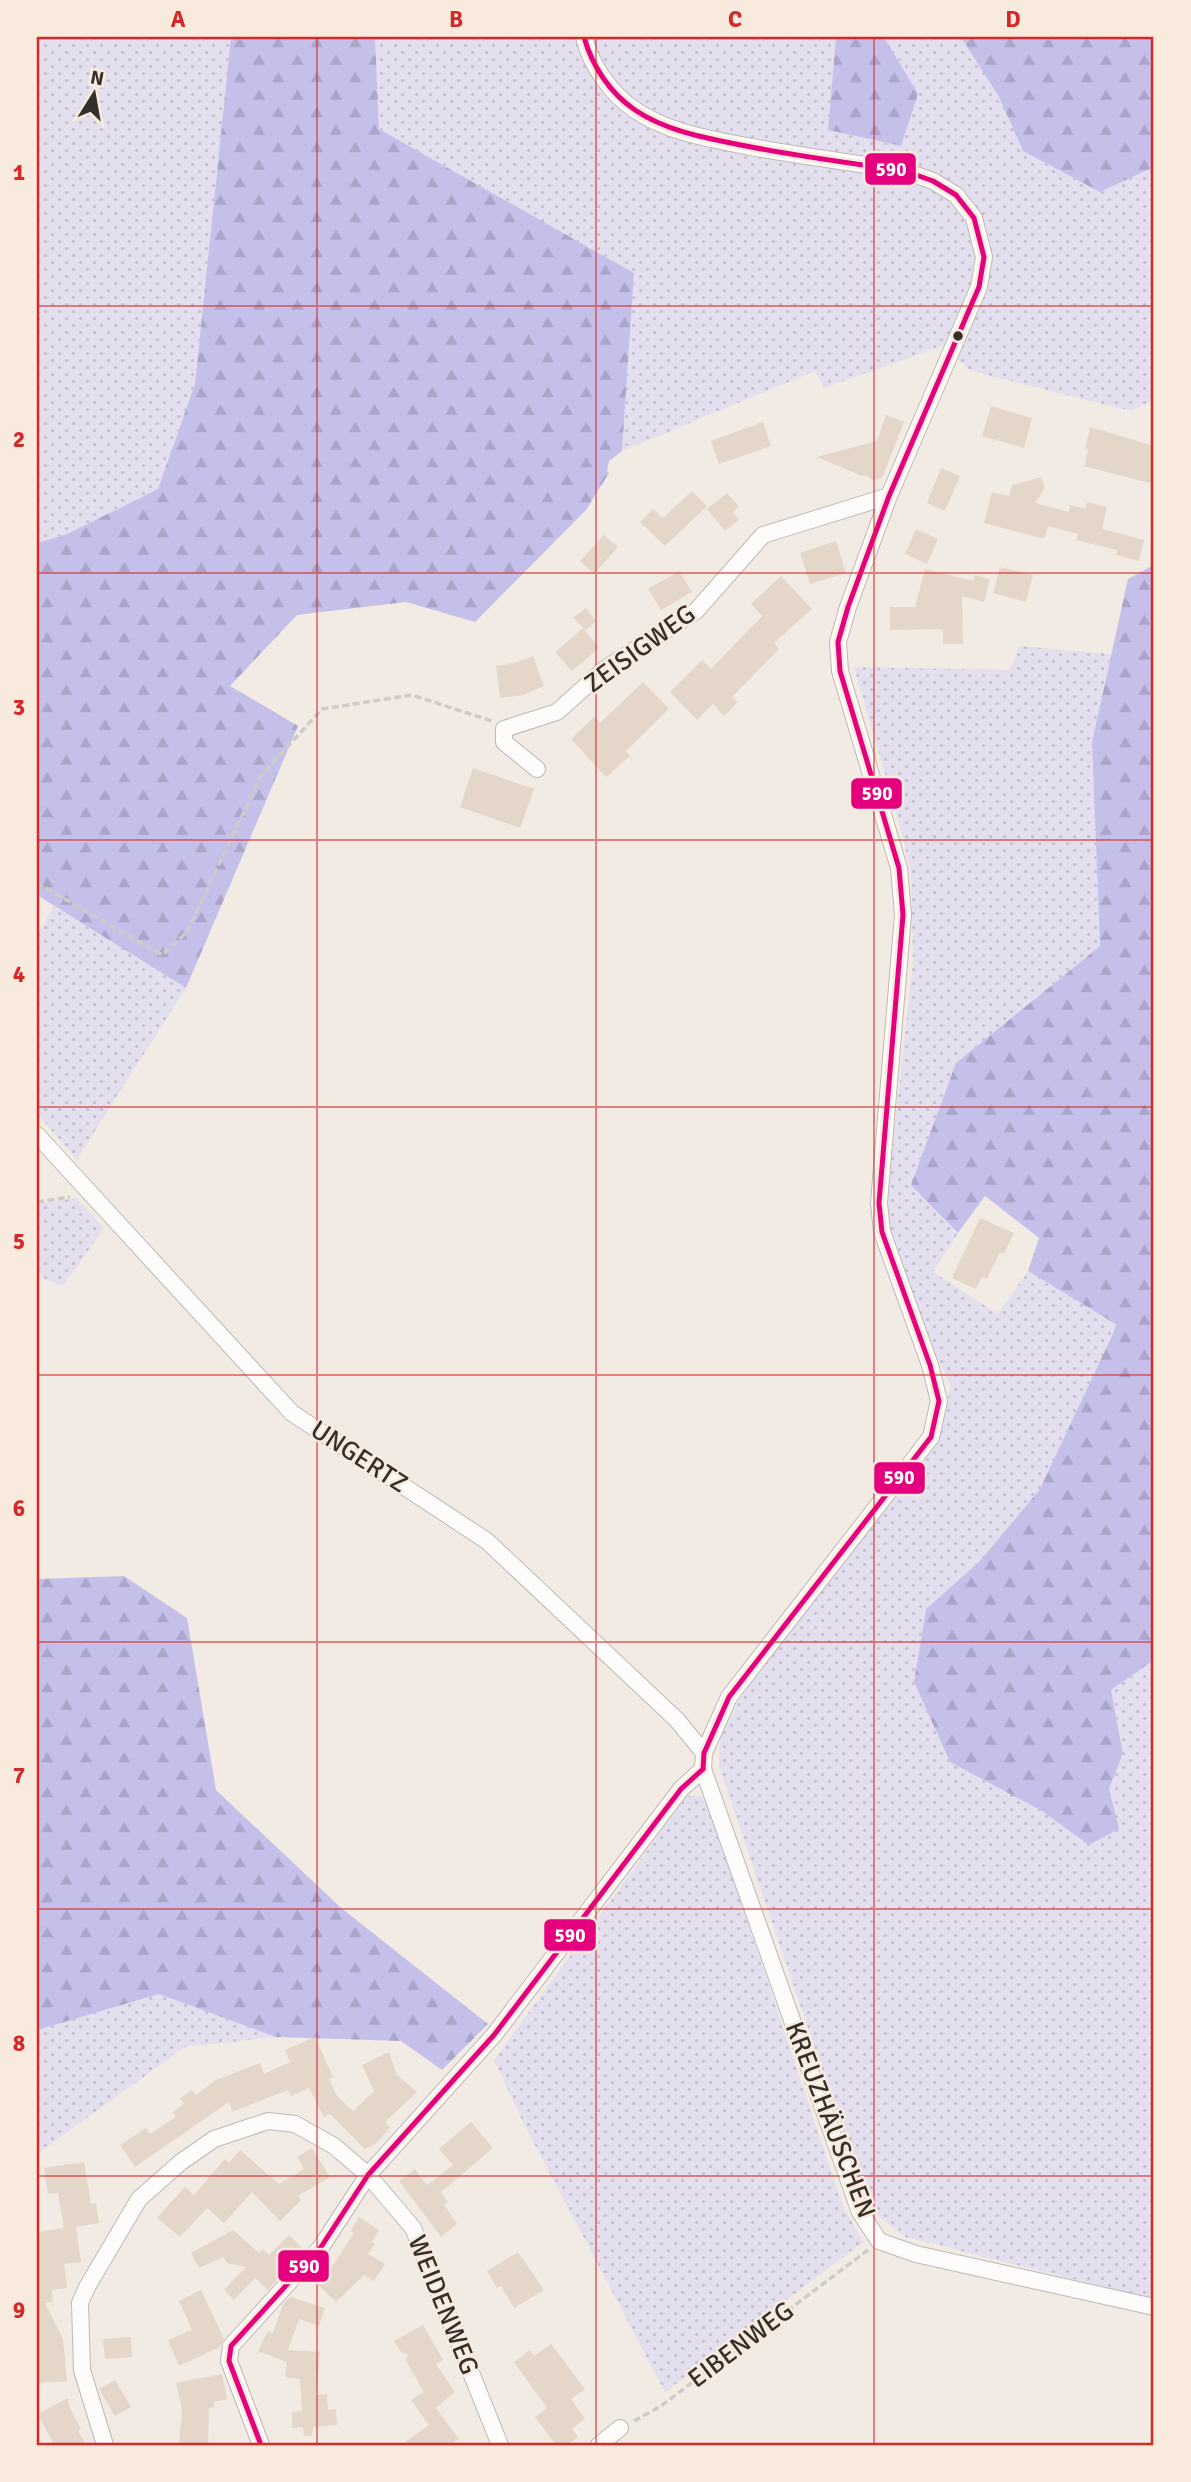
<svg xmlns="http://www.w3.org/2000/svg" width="1191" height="2482" viewBox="0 0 1191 2482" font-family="Signika,sans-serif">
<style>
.grass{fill:url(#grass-dots)}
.forest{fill:url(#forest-firs)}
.building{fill:#e4d6c8}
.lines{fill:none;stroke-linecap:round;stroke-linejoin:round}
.street-casing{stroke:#beb8b3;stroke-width:18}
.path{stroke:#cecbc9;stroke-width:3.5;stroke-dasharray:7 3.5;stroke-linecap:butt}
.street{stroke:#fdfcfb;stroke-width:16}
.bus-1-casing{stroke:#f8ebde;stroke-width:10}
.bus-1{stroke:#e5007d;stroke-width:5}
.grid{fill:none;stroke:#d62828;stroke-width:2;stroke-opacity:0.55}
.bus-dot{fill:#342f2a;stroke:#f8ebde;stroke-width:2.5}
.labels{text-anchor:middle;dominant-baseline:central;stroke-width:5;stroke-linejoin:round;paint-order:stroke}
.street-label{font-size:26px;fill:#342f2a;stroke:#f8ebde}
.line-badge{stroke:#f8ebde;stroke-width:2.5}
.badge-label{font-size:19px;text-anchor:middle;font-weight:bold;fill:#fff}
.neatline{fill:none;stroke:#d62828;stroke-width:2.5}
.grid-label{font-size:23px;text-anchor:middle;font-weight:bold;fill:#d62828}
</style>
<defs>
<pattern id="grass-dots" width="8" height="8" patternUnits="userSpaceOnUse" patternTransform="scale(1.75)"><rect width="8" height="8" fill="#e3dfee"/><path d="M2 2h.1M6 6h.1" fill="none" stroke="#c3c0cc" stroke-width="1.8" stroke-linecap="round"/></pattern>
<pattern id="forest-firs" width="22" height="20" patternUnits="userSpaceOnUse" patternTransform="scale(1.75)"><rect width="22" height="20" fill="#c5c0ea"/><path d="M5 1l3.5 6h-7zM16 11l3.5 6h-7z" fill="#aaa5c9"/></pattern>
</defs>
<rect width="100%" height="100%" fill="#f2ebe4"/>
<!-- grass -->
<path class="grass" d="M 37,37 L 231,37 L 195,384 L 158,489 L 67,534 L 37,543 Z
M 375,37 L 836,37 L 828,130 L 900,146 L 917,94 L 884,37 L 961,37 L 999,97 L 1023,151 L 1100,192 L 1154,167 L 1154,400 L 1131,411 L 971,371 L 943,346 L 824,388 L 815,371 L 622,451 L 634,273 L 379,129 Z
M 1020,646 L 1111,654 L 1092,742 L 1100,946 L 956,1063 L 911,1185 L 958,1233 L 933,1272 L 998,1314 L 1028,1271 L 1117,1325 L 1040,1489 L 980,1561 L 926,1609 L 914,1682 L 950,1762 L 1042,1811 L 1090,1845 L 1118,1829 L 1109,1789 L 1123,1752 L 1111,1690 L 1154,1660 L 1154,2299 L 905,2237 L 873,2212 L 839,2119 L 719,1767 L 720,1738 L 751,1678 L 932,1448 L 943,1422 L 951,1385 L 933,1350 L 897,1258 L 888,1217 L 889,1179 L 913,962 L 911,875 L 902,833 L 854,667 L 1010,670 Z
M 54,906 L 186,988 L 77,1159 L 37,1114 L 37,935 Z
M 76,1198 L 104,1228 L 63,1286 L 37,1276 L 37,1204 Z
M 687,1796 L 701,1796 L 708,1804 L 843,2206 L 863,2242 L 665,2392 L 525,2126 L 494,2060 Z
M 159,1994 L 276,2037 L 185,2047 L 37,2154 L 37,2030 Z"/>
<!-- forest -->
<path class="forest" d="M 231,37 L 375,37 L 379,129 L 634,273 L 622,451 L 609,461 L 607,471 L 609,473 L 586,510 L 475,622 L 406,602 L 297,615 L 230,686 L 298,726 L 186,988 L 37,895 L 37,543 L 67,534 L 158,489 L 195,384 Z
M 836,37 L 884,37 L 918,94 L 901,146 L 828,130 Z
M 961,37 L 1154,37 L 1154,167 L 1100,192 L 1023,151 L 999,97 Z
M 1154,565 L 1154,1660 L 1111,1690 L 1123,1753 L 1109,1789 L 1119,1829 L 1089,1845 L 1042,1811 L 950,1762 L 914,1682 L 926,1609 L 980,1561 L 1040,1489 L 1117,1325 L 1028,1271 L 1039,1238 L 985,1196 L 958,1233 L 911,1185 L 956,1063 L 1100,946 L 1092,742 L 1128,579 Z
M 124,1576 L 187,1618 L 216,1790 L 340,1907 L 488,2024 L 442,2070 L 401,2041 L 276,2037 L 159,1994 L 37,2030 L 37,1579 Z"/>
<!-- building -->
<path class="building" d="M 991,406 L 1032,418 L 1024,448 L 982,436 Z
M 886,415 L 904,422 L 882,478 L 872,480 L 866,475 L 862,476 L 817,457 L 877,441 Z
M 763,422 L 771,446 L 719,464 L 711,441 Z
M 1090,427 L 1154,446 L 1154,484 L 1083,466 L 1085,465 L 1088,449 L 1085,449 Z
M 941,468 L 960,476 L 945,511 L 927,503 Z
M 1041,477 L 1045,488 L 1035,503 L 1069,512 L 1070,505 L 1085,509 L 1087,502 L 1107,507 L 1102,529 L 1144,540 L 1139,561 L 1116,555 L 1117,550 L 1076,540 L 1078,534 L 1048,526 L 1044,539 L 984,523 L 992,492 L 1009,496 L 1012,485 Z
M 692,491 L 707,506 L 665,546 L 640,522 L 653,509 L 663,518 Z
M 727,493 L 739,507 L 733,512 L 739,520 L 725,531 L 707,509 Z
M 916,529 L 938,539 L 927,564 L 905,554 Z
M 604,535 L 618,547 L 594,574 L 580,561 Z
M 836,541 L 846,573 L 810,584 L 800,553 Z
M 1000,567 L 1033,575 L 1026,602 L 993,593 Z
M 925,569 L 973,581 L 975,575 L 990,579 L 984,602 L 962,596 L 963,644 L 943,644 L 943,629 L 890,630 L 890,607 L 915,607 Z
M 679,571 L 692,592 L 661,610 L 648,589 Z
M 781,576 L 812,609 L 774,643 L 779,649 L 732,697 L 738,702 L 724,716 L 713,704 L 697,720 L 670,692 L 702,660 L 711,669 L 762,616 L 751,604 Z
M 586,608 L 596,621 L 586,630 L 573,618 Z
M 583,628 L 599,648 L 572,671 L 555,652 Z
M 533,656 L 544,686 L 523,695 L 500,698 L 496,666 L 514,663 Z
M 643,682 L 669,709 L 626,751 L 630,756 L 606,777 L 571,739 L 594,717 L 600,723 Z
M 473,768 L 534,789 L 520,828 L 460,807 Z
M 980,1218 L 1014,1233 L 1004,1254 L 1000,1252 L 987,1279 L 982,1277 L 976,1289 L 952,1278 Z
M 315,2037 L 333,2077 L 329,2079 L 337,2096 L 353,2111 L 374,2091 L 362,2065 L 389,2052 L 397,2075 L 417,2092 L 385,2122 L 390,2128 L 375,2144 L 365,2149 L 330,2114 L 324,2117 L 309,2088 L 291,2096 L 288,2090 L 232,2112 L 229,2102 L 135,2167 L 120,2145 L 146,2128 L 150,2134 L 176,2117 L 173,2112 L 184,2104 L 180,2098 L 192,2090 L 196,2095 L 216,2080 L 260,2063 L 264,2074 L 290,2062 L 285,2050 Z
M 471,2122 L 493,2148 L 441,2192 L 448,2202 L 444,2205 L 457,2224 L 441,2237 L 399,2181 L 415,2169 L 427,2185 L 453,2165 L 439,2149 Z
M 312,2148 L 330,2177 L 298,2196 L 301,2200 L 280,2221 L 252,2192 L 224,2223 L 207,2208 L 180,2237 L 157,2218 L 185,2187 L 194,2195 L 225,2159 L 229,2163 L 240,2150 L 279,2184 L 304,2169 L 297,2157 Z
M 84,2162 L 91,2204 L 96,2203 L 99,2223 L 76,2227 L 81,2262 L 64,2264 L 67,2288 L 52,2290 L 53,2302 L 45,2303 L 63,2339 L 67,2381 L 38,2383 L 37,2232 L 64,2228 L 58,2193 L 48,2194 L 44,2168 Z
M 359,2217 L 379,2230 L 372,2242 L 375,2244 L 368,2254 L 385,2264 L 374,2281 L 364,2275 L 336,2302 L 309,2276 L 320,2264 L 329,2271 L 354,2233 L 351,2231 Z
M 233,2230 L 259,2253 L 263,2249 L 269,2255 L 289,2235 L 304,2250 L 268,2290 L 255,2278 L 234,2300 L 224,2290 L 246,2267 L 227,2263 L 224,2257 L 199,2268 L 191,2253 Z
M 518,2252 L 544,2290 L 514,2308 L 501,2286 L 497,2288 L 487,2271 Z
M 201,2290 L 224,2339 L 220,2347 L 179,2366 L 168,2340 L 192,2330 L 179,2301 Z
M 290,2297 L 325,2308 L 319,2326 L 299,2319 L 288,2350 L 320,2352 L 316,2395 L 327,2394 L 328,2410 L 336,2409 L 337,2425 L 313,2427 L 312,2436 L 304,2436 L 303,2427 L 292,2428 L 292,2412 L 302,2411 L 300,2379 L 285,2377 L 287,2362 L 258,2351 L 268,2331 L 273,2333 L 283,2304 Z
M 423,2325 L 443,2360 L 436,2364 L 455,2392 L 436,2408 L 459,2439 L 450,2445 L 401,2445 L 429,2425 L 411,2400 L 424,2392 L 406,2361 L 408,2354 L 401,2352 L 394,2341 Z
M 131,2337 L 132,2357 L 105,2359 L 103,2339 Z
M 551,2344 L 585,2389 L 571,2399 L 585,2419 L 572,2429 L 578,2437 L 567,2445 L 556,2445 L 535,2417 L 547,2408 L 514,2362 L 530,2350 L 534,2356 Z
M 222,2374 L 227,2399 L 213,2402 L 215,2407 L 209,2408 L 208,2445 L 179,2445 L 182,2409 L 176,2383 Z
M 115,2380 L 131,2407 L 115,2416 L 99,2389 Z
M 68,2398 L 69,2406 L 81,2429 L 78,2431 L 86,2445 L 54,2445 L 38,2414 Z"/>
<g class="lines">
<!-- street casing -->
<g class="street-casing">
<path id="street" d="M 584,37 C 590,64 611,94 635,110 C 668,133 712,139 751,147 C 802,156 854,163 905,171 L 933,181 L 956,195 L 974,218 L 984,257 L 979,287 L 889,496 L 848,607 L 838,642 L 840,671 L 899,868 L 903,915 L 879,1203 L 882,1232 L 930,1365 L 939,1401 L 931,1437 L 729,1697 L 704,1753 L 703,1769 L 860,2212 L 879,2241 L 916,2254 L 1154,2307
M 537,769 L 504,742 L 504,729 L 557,712 L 606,668 L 696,611 L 763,535 L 889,496
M 37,1135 L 292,1413 L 487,1541 L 677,1720 L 704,1753
M 105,2445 L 82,2370 L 80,2303 L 87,2287 L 139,2199 L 181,2162 L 214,2139 L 268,2121 L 295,2124 L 334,2146 L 368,2175 L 413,2228 L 500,2445
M 261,2445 L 229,2361 L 231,2346 L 321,2247 L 368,2175 L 494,2035 L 681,1789 L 703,1769
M 599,2445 L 620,2428"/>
</g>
<!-- path -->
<path class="path" d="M 37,883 L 162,955 L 187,932 L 261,776 L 322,709 L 412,695 L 492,721
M 37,1202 L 70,1197
M 634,2421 L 661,2406 L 868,2250"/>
<!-- street -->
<use href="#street" class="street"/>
<!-- bus-1 casing -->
<g class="bus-1-casing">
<path id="bus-1" d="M 584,37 C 592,66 610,93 635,110 C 666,131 705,138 741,145 C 795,156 850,163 905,171 L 933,181 L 956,195 L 974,218 L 984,257 L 979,287 L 889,496 L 848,607 L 838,642 L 840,671 L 899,868 L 903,915 L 879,1203 L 882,1232 L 930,1365 L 939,1401 L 931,1437 L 729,1697 L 704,1753 L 703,1769
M 261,2445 L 229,2361 L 231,2346 L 321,2247 L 368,2175 L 494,2035 L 681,1789 L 703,1769"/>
</g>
<!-- bus-1 -->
<use href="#bus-1" class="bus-1"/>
</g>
<!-- grid -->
<path class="grid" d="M 317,37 L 317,2445M 596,37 L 596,2445M 874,37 L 874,2445M 37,306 L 1154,306M 37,573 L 1154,573M 37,840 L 1154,840M 37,1107 L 1154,1107M 37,1375 L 1154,1375M 37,1642 L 1154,1642M 37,1909 L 1154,1909M 37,2176 L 1154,2176"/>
<!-- markers -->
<circle class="bus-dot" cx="958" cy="336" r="6"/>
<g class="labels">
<!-- street labels -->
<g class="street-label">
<text transform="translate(640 649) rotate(-36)">ZEISIGWEG</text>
<text transform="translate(359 1457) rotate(33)">UNGERTZ</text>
<text transform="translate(830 2120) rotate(69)">KREUZHÄUSCHEN</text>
<text transform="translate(443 2305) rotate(68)">WEIDENWEG</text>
<text transform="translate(741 2345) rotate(-37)">EIBENWEG</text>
</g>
</g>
<g class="line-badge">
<rect x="864" y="152" width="53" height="34" rx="7" fill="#e5007d"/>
<rect x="850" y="777" width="53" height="33" rx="7" fill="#e5007d"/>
<rect x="873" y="1461" width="53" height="34" rx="7" fill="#e5007d"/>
<rect x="543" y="1918" width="54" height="34" rx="7" fill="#e5007d"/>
<rect x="277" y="2249" width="53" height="34" rx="7" fill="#e5007d"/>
</g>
<g class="badge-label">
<text x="891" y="176">590</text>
<text x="877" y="800">590</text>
<text x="899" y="1484">590</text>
<text x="570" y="1942">590</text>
<text x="304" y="2273">590</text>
</g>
<!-- border -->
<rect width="1191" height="2482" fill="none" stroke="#f8ebde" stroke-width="77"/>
<!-- north arrow -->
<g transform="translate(94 94) rotate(11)" stroke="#f8ebde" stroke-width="5" paint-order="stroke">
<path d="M0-5L12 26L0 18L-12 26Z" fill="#342f2a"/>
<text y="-10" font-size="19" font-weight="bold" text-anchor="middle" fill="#342f2a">N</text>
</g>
<rect x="38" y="38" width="1114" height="2406" class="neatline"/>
<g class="grid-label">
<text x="178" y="27">A</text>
<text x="456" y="27">B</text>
<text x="735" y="27">C</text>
<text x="1013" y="27">D</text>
<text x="19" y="180">1</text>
<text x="19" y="447">2</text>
<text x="19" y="715">3</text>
<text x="19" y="982">4</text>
<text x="19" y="1249">5</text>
<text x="19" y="1516">6</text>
<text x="19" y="1783">7</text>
<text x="19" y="2051">8</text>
<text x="19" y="2318">9</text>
</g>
</svg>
